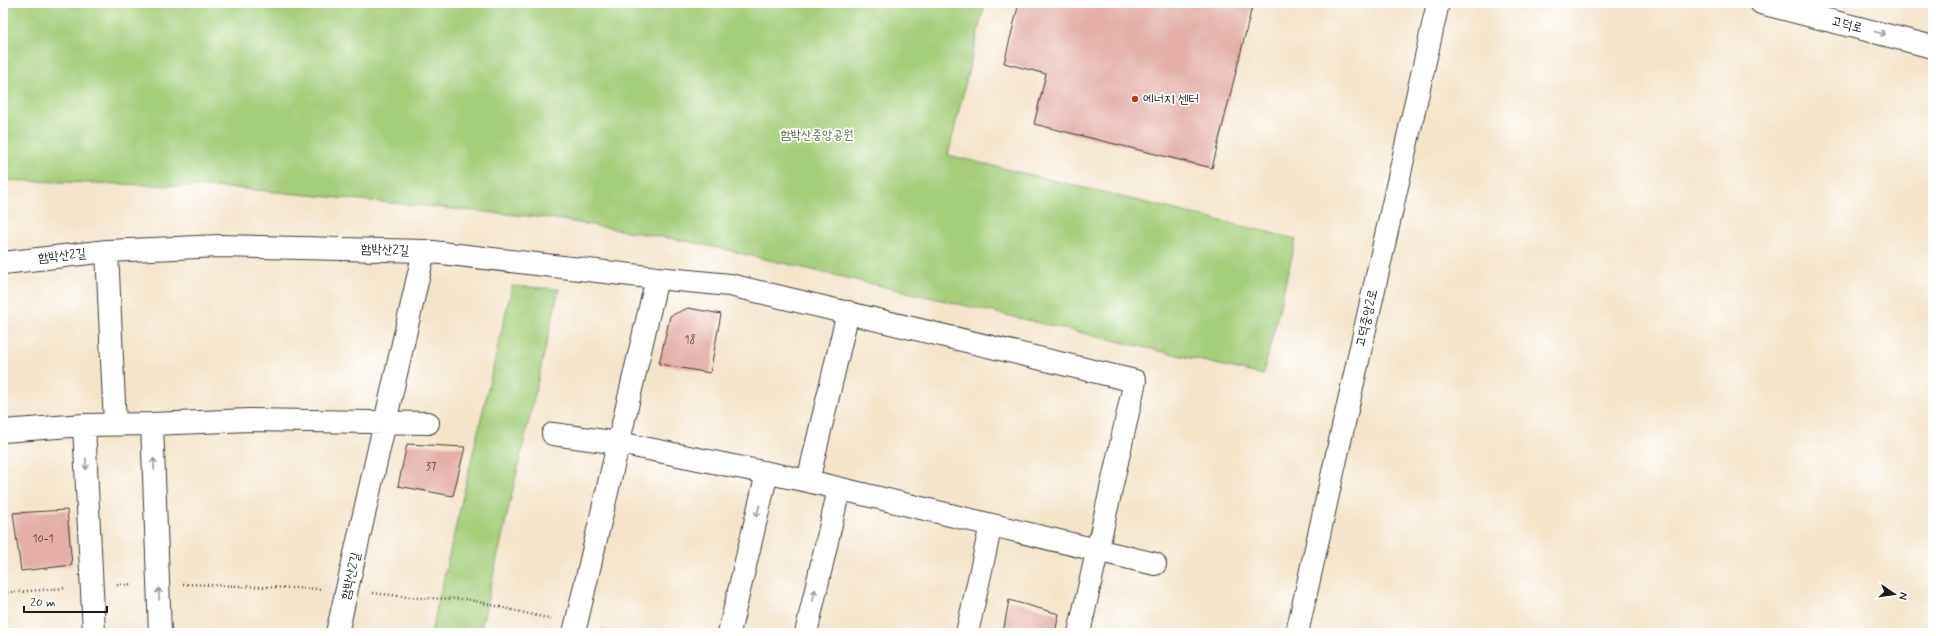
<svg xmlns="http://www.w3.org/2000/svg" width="1936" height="636" viewBox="0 0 1936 636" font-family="Mynerve,'Poor Story',sans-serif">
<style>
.green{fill:#a5ce79;stroke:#60754a}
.building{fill:#e3afa8}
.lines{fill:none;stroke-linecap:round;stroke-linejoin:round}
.minor-casing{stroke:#3c3a36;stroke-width:24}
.path{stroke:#3c3a36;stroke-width:2.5;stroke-dasharray:1 3;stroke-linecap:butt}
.minor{stroke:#fff;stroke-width:22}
.oneway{stroke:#999}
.poi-dot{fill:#c8321e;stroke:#fff;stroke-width:1.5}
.labels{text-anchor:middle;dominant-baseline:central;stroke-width:3.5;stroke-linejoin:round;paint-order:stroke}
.number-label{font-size:11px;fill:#4e413f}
.street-label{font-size:13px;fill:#1c1c1c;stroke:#fff}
.poi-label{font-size:13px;fill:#1c1c1c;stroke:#fff;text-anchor:start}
.park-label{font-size:13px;fill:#536341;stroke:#fff}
</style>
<rect width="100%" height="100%" fill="#fff"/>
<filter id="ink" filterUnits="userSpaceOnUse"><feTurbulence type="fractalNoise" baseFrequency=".025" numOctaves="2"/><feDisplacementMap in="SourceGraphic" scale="8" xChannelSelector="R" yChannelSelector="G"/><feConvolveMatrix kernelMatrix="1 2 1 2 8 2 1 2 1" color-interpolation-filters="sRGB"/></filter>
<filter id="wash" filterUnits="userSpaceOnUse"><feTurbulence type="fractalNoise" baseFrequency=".012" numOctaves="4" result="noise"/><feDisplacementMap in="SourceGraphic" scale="16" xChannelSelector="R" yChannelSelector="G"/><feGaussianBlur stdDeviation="0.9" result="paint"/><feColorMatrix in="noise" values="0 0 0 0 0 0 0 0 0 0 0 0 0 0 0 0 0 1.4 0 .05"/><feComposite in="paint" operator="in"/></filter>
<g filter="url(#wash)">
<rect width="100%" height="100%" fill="#f4e4ca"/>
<!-- green -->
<path class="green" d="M 3,3 L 985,3 L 948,155 L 1296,239 L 1263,375 L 692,242 L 549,218 L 234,188 L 3,180 Z
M 512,286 L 559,289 L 480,633 L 431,633 Z"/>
<g id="blocks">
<!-- building -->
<path class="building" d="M 1019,3 L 1253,3 L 1212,168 L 1034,124 L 1046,74 L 1004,63 Z
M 688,308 L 721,314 L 710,373 L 659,364 L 670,316 Z
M 407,444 L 465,447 L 453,496 L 398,486 Z
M 67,510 L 72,565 L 21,571 L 13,513 Z
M 1009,600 L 1059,614 L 1055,633 L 1003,633 Z"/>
</g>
</g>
<g filter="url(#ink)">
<use href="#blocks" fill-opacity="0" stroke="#3c3a36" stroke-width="1"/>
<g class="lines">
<!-- minor casing -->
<g class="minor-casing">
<path id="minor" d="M 1761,3 L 1933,47
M 107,251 L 115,424
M 424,251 L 657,278
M 3,263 L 107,251 L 220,246 L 424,251 L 337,633
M 152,424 L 160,633
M 84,425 L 94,633
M 3,431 L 84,425 L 152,424 L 250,420 L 428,423
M 553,434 L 619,443 L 808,481 L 1155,564
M 808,481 L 848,312
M 574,633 L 657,278 L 730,285 L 1135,381 L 1079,633
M 729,633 L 767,473
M 806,633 L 839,489
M 967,633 L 991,525
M 1297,633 L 1438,3"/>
</g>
<!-- path -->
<path class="path" d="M 183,584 L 322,589
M 117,585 L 132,584
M 3,593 L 66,588
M 373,593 L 418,598 L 466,599 L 551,619
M 601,630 L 613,633"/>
<!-- minor -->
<use href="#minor" class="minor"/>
</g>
<!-- one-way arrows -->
<defs><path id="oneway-shaft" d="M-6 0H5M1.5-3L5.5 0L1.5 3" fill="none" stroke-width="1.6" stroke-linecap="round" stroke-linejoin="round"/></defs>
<g class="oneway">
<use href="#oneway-shaft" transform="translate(1880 33) rotate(14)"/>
<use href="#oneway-shaft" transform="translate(86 464) rotate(88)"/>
<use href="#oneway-shaft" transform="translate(154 464) rotate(-92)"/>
<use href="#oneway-shaft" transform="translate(758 511) rotate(104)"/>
<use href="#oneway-shaft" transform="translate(159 594) rotate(-91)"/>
<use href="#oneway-shaft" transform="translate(814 595) rotate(-77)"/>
</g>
</g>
<!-- markers -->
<circle class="poi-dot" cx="1135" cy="99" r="4"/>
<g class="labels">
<!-- number labels -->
<g class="number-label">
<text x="690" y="340">18</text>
<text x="431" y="467">37</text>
<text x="43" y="539">10-1</text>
</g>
<!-- street labels -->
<g class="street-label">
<text transform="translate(1847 25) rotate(14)">고덕로</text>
<text transform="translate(385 250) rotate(2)">함박산2길</text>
<text transform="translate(62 256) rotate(-6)">함박산2길</text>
<text transform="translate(1367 318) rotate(-77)">고덕중앙2로</text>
<text transform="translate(351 576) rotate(-77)">함박산2길</text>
</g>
<!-- poi labels -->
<g class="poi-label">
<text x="1143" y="99">에너지 센터</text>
</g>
<!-- park labels -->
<g class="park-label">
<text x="817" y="135">함박산중앙공원</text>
</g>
</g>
<!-- margin -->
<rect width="1936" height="636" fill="none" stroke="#fff" stroke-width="16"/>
<!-- north arrow -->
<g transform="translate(1894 594) rotate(103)" stroke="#ffffff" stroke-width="3" paint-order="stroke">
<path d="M0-3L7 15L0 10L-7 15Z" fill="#1c1c1c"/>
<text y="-6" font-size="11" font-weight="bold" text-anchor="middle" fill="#1c1c1c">N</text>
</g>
<!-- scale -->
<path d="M24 606v6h83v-6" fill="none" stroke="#1c1c1c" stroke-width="2"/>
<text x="30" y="606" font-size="12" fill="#1c1c1c" stroke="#ffffff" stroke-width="3" paint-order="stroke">20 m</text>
</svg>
